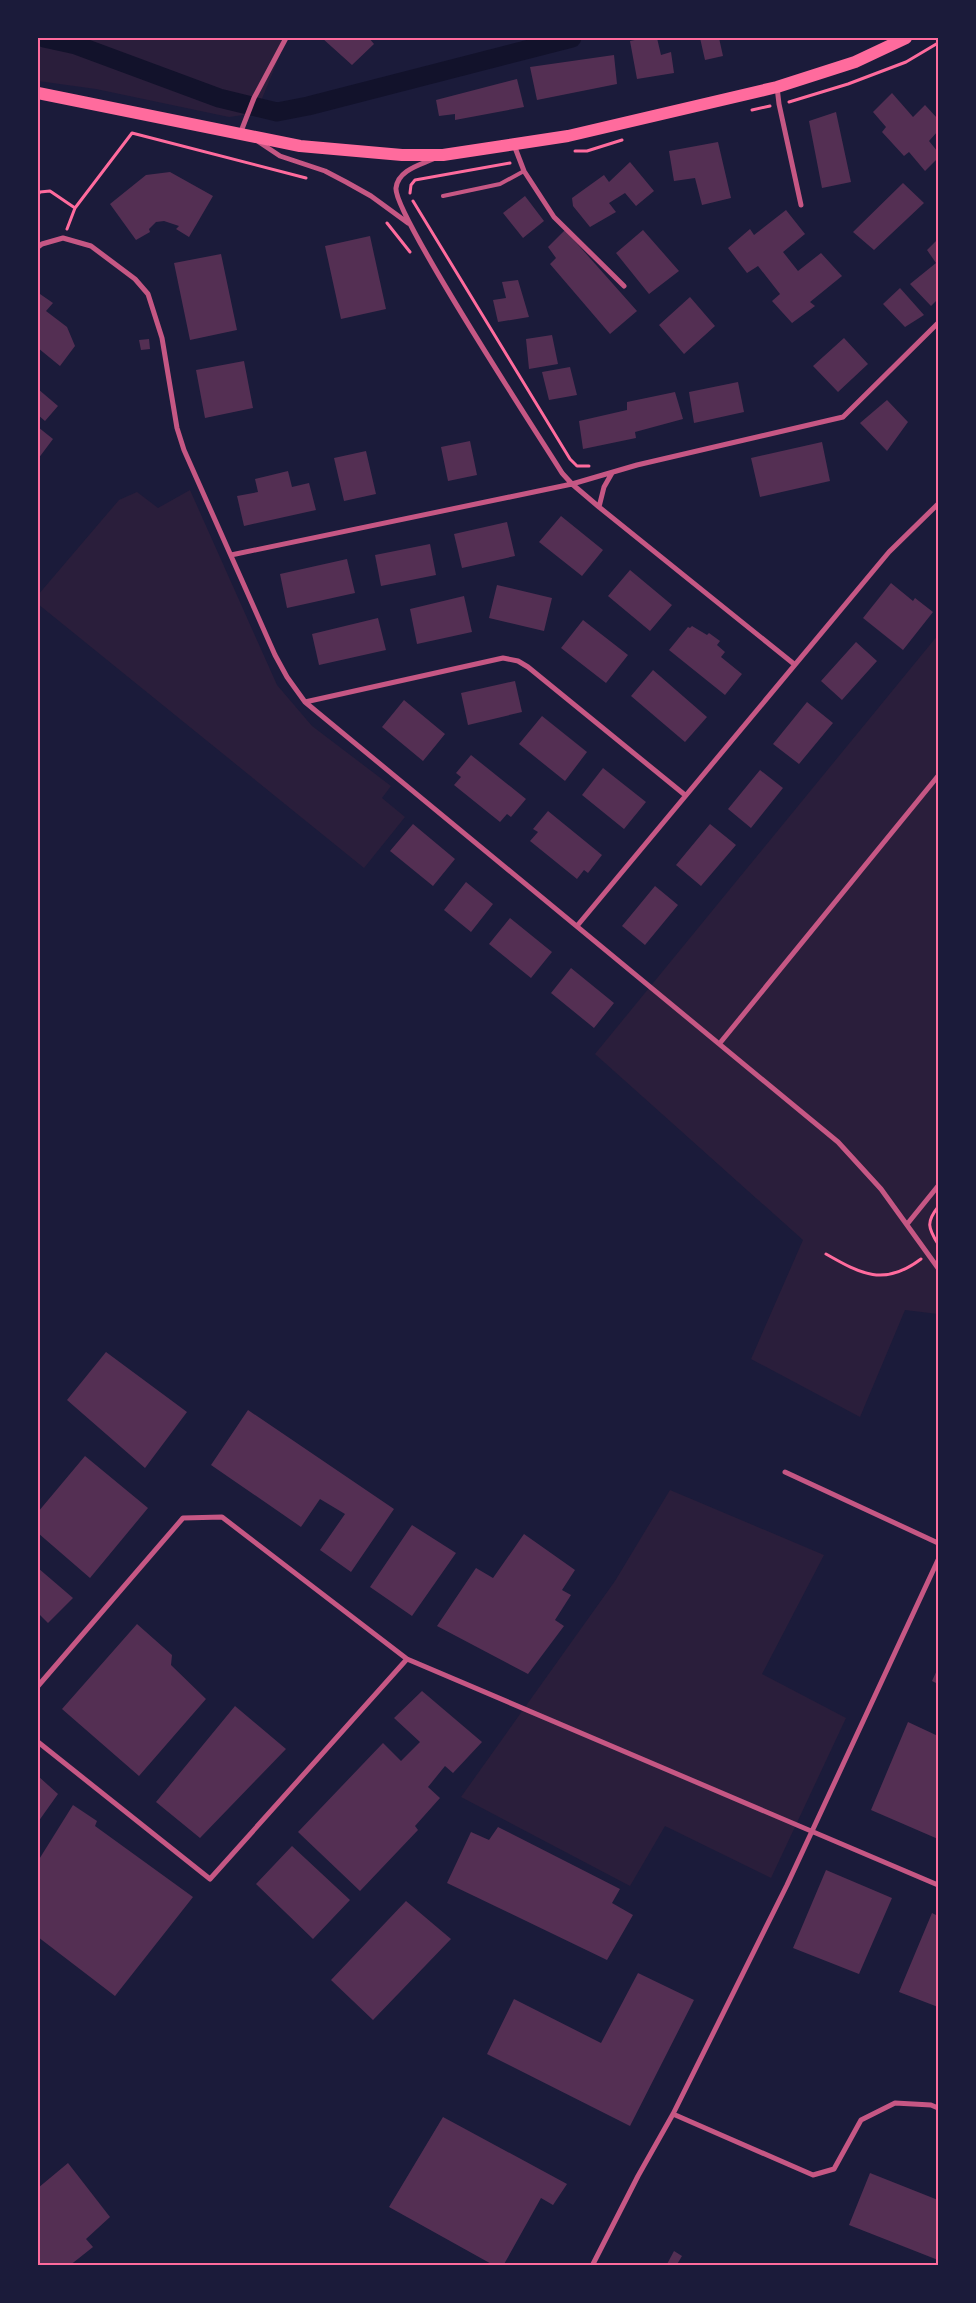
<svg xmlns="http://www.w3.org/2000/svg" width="976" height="2303" viewBox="0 0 976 2303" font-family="'Source Sans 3',sans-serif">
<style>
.green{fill:#2a1e3b}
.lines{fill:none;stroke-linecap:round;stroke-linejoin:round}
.canal{stroke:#12122b;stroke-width:19}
.building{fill:#542f53}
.path{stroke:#ff6b9d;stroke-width:3}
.service{stroke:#c65784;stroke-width:4}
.minor{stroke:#c65784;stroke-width:5}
.primary{stroke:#ff6b9d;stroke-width:12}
.neatline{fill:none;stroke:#ff6b9d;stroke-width:2}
</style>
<rect width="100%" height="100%" fill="#1b1b3a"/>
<!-- green -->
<path class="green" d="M 38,38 L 287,38 L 256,113 L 229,117 L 96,89 L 38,81 Z
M 190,490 L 277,685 L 312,726 L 391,786 L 382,798 L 405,817 L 364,868 L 38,604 L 38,595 L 119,500 L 137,492 L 158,508 Z
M 938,635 L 938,1314 L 905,1310 L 860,1417 L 751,1359 L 803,1240 L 595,1054 Z
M 670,1490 L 824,1555 L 762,1674 L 846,1718 L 771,1878 L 665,1826 L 630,1886 L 461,1797 L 615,1581 Z"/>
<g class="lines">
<!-- canal -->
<path class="canal" d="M 44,38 L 76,45 L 219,98 L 277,112 L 308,106 L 572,38"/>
</g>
<!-- building -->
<path class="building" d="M 322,38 L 369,38 L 374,44 L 352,65 Z
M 644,38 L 657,38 L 661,55 L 671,52 L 674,73 L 637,79 L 630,41 Z
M 700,38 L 719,38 L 723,56 L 705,60 Z
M 614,55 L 617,84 L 537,100 L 530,67 Z
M 517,79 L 524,107 L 455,120 L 455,114 L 439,116 L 436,100 Z
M 892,93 L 913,117 L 925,105 L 938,119 L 938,131 L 929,141 L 938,152 L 938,158 L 925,171 L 909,152 L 904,156 L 882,132 L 886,127 L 873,112 Z
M 836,112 L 851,182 L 822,188 L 809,121 Z
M 718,142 L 731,198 L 702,205 L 695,178 L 674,181 L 669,151 Z
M 630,162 L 654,191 L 636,206 L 625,193 L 609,203 L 616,212 L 590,227 L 573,206 L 572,198 L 604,175 L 609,182 Z
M 170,172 L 213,196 L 189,237 L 176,229 L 179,226 L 164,221 L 156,222 L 149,229 L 150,232 L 136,240 L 110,204 L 146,175 Z
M 903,183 L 924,203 L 874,250 L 853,232 Z
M 525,196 L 544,221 L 523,238 L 503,213 Z
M 786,210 L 805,234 L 783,252 L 798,271 L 821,253 L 842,276 L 810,302 L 815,306 L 792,323 L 772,301 L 780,294 L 758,266 L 747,273 L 728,248 L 750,229 L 754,235 Z
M 565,230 L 637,311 L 610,334 L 550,264 L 556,258 L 548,247 Z
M 643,230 L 679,271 L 649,294 L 616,253 Z
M 370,236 L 386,309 L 341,319 L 325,246 Z
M 938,239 L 938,299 L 931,306 L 910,284 L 936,263 L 927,250 Z
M 221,254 L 237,330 L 190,340 L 174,263 Z
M 518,280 L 529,317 L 498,322 L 493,300 L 506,298 L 502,282 Z
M 900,288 L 924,315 L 905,327 L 883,304 Z
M 40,294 L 53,303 L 46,311 L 67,327 L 75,346 L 60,366 L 38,348 L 38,297 Z
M 690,297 L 715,326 L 684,354 L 659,325 Z
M 552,335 L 558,364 L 529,369 L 526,339 Z
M 844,338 L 868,364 L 838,392 L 813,366 Z
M 149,339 L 150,349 L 141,350 L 139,340 Z
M 244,361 L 253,408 L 205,418 L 196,370 Z
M 570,367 L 577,395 L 549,400 L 542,372 Z
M 738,382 L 744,412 L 694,423 L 689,392 Z
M 38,389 L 58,406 L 45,421 L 38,415 Z
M 675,392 L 683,419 L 635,432 L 636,438 L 583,449 L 579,421 L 627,410 L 627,402 Z
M 887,400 L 908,422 L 887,451 L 860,423 Z
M 38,427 L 53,439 L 38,459 Z
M 470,441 L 477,475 L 448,481 L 441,447 Z
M 822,442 L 830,481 L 760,497 L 751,458 Z
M 366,451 L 376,494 L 344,501 L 334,458 Z
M 288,471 L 292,487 L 309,483 L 316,510 L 244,526 L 237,496 L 258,492 L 255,479 Z
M 561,516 L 603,550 L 582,576 L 539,542 Z
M 507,522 L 515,556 L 462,568 L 454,534 Z
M 430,544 L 436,575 L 381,586 L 375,555 Z
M 347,559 L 355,593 L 287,608 L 280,574 Z
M 630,570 L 672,605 L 650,631 L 608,596 Z
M 891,583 L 913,601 L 915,598 L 933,612 L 903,650 L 863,618 Z
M 497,585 L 552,598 L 544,631 L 489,618 Z
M 464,596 L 472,632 L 417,644 L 410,609 Z
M 378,618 L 386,650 L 319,665 L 312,634 Z
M 583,620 L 628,655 L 606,683 L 561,648 Z
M 692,626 L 707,635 L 709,633 L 720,641 L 717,645 L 725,652 L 721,657 L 742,674 L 725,695 L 669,650 L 688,627 L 690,628 Z
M 856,642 L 877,661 L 842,700 L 821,681 Z
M 653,670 L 707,717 L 685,742 L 631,696 Z
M 515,681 L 522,712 L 468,725 L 461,693 Z
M 404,700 L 445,734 L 423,761 L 382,727 Z
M 807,702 L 833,723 L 799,764 L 773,744 Z
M 542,716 L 587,752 L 565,781 L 519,744 Z
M 471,755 L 526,799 L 511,817 L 507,814 L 500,822 L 454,785 L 461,777 L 456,773 Z
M 603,768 L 646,802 L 624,829 L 582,795 Z
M 760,770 L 783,788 L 751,828 L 728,809 Z
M 548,811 L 602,855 L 588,873 L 584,870 L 577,879 L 530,841 L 538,832 L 533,829 Z
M 413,824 L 455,859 L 433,886 L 390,851 Z
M 710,824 L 736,845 L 701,886 L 676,865 Z
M 466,882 L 493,904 L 471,932 L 444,910 Z
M 655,886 L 678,905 L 645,945 L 622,926 Z
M 510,918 L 552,952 L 531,978 L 489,944 Z
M 571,968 L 614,1003 L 594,1028 L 551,993 Z
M 106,1352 L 187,1412 L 145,1468 L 67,1400 Z
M 248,1410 L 394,1509 L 351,1572 L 320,1550 L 345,1514 L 320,1499 L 301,1527 L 211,1465 Z
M 85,1456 L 148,1508 L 90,1578 L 38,1533 L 38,1512 Z
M 412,1525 L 456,1553 L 412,1616 L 370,1587 Z
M 524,1534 L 575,1570 L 562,1590 L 571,1595 L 555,1620 L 564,1626 L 528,1674 L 437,1626 L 476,1568 L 493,1578 Z
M 38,1568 L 73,1598 L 48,1623 L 38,1613 Z
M 137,1624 L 172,1655 L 171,1665 L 206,1699 L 139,1776 L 62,1709 Z
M 938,1668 L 938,1684 L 932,1681 Z
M 422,1691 L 482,1742 L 453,1773 L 445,1766 L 428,1787 L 440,1798 L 415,1826 L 418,1830 L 360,1891 L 298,1832 L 383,1743 L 401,1761 L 420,1742 L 394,1718 Z
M 235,1706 L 286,1749 L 200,1838 L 156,1802 Z
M 908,1722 L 938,1736 L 938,1839 L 871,1810 Z
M 38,1776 L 58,1794 L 38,1822 Z
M 73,1805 L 97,1821 L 95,1826 L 193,1897 L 115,1996 L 38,1937 L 38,1861 Z
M 498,1827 L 620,1889 L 612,1903 L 633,1915 L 607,1960 L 447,1883 L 471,1832 L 489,1840 Z
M 292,1846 L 350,1900 L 313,1939 L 256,1884 Z
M 826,1870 L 892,1898 L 859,1974 L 793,1948 Z
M 406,1901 L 451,1939 L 373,2020 L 331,1980 Z
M 932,1913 L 938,1916 L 938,2007 L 899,1992 Z
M 638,1973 L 694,2000 L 630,2126 L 487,2054 L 514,1999 L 601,2043 Z
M 443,2117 L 567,2184 L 553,2205 L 541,2198 L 503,2266 L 495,2266 L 389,2207 Z
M 68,2163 L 110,2217 L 86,2239 L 93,2247 L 69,2266 L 38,2266 L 38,2188 Z
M 870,2173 L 938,2200 L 938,2260 L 849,2225 Z
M 674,2251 L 682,2256 L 676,2266 L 666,2266 Z"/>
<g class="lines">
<!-- path -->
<path class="path" d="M 789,102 L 848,84 L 906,62 L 938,43
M 752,110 L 770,106
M 575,151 L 587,151 L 622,140
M 410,193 L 411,185 L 415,180 L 510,163
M 38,195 L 40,192 L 50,191 L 75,208 L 132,133 L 306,178
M 413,201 L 570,459 L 577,466 L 589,466
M 387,223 L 410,252
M 67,229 L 75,208
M 938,1207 C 926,1222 928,1228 938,1244
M 826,1254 C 861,1274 884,1287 921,1259"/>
<!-- service -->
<path class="service" d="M 443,196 L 500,184 L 524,171"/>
<!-- minor -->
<path class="minor" d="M 777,87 L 779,104 L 801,205
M 240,134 L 254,98 L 286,38
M 259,142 L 280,156 L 325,171 L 346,182 L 371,196 L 408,223
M 514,145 L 524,171 L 554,217 L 624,286
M 433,159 C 420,165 398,170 396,188 C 393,213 539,436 562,473 L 572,484 L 599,507 L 794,664
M 38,247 L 42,244 L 63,238 L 91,246 L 135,279 L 148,294 L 162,338 L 177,428 L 184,450 L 275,655 L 287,677 L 305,702 L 838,1142 L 881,1189 L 938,1268
M 599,507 L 604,487 L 612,473
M 231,555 L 572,484 L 637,465 L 843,417 L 938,323
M 305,702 L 503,658 L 518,661 L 528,667 L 685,795
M 577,926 L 889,552 L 938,504
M 720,1043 L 938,776
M 908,1223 L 938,1186
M 785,1472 L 938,1543
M 38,1686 L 183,1518 L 222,1517 L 407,1659 L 938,1885
M 38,1742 L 210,1879 L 407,1659
M 673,2114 L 813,2175 L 834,2169 L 861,2120 L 895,2103 L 931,2105 L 938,2108
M 592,2266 L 638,2176 L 673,2114 L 787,1885 L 938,1560"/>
<!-- primary -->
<path class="primary" d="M 38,93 L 300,146 L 402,155 L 443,155 L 568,136 L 777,87 L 855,62 L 906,38"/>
</g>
<!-- border -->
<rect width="976" height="2303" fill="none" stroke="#1b1b3a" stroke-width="78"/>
<rect x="39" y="39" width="898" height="2225" class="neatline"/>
</svg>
